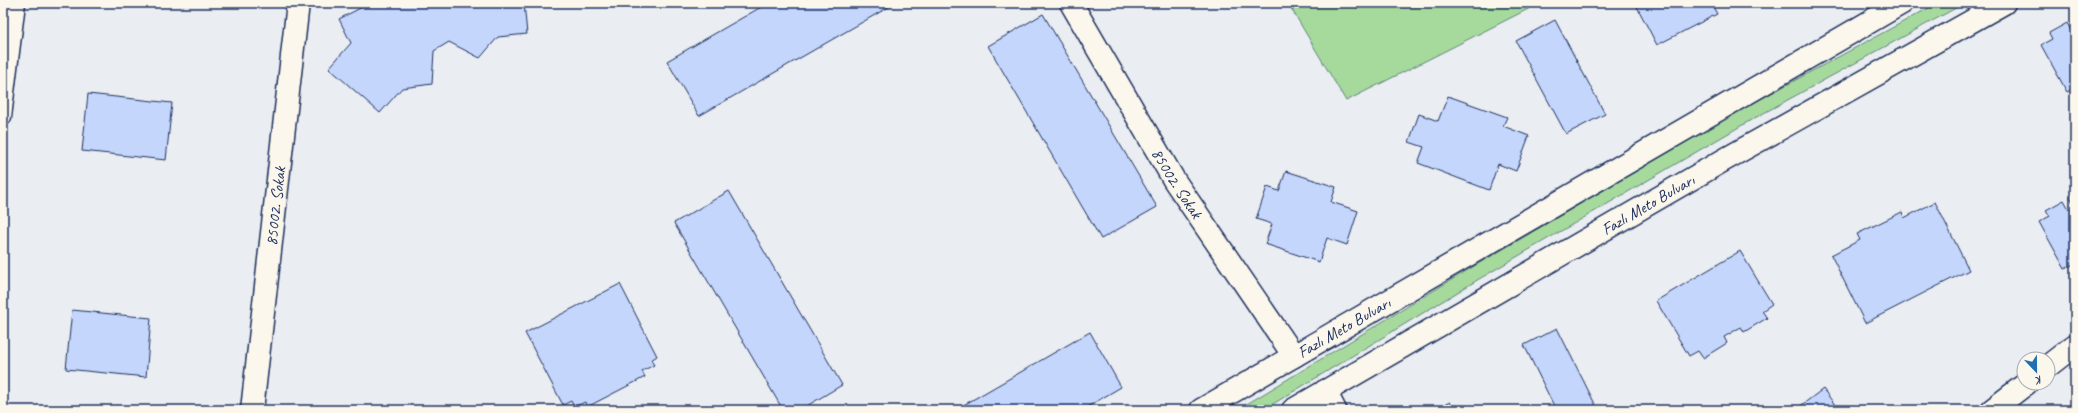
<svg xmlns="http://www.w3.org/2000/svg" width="2078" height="413" viewBox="0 0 2078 413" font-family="Caveat,sans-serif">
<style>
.green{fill:#a6da9c;stroke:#60847d}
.building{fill:#c4d6fc;stroke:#1b2f5e}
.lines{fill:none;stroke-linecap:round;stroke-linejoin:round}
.lane-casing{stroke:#1b2f5e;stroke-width:19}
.street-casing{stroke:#1b2f5e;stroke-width:25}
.secondary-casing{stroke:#1b2f5e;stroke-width:25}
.lane{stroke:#fbf7ec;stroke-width:16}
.street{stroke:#fbf7ec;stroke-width:22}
.secondary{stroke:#fbf7ec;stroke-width:22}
.labels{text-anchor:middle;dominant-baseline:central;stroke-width:4;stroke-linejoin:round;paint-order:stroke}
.street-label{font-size:17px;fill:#1b2f5e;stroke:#fbf7ec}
</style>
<rect width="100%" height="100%" fill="#eaedf1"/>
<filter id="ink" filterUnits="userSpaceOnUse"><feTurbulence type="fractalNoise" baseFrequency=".025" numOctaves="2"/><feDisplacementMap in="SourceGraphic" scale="8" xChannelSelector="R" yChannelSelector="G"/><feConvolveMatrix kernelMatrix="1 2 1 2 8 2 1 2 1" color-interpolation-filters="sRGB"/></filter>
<g filter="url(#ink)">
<!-- green -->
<path class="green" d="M 1288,3 L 1540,3 L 1346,101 Z
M 1938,3 L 1965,3 L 1751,120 L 1479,279 L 1263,410 L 1237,410 L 1471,268 L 1742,109 Z"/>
<!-- building -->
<path class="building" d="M 370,3 L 524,3 L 527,34 L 498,37 L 480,58 L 449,42 L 434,51 L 432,84 L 402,88 L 380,113 L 329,68 L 351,43 L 339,19 Z
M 768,3 L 894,4 L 699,116 L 667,61 Z
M 1635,3 L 1711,3 L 1717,14 L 1657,45 Z
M 1043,14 L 1157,207 L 1101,239 L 988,46 Z
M 1555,20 L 1605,114 L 1566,134 L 1516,41 Z
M 2067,23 L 2072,32 L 2075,30 L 2075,88 L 2067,92 L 2041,45 L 2052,39 L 2049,33 Z
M 88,94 L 172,103 L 166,160 L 82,151 Z
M 1448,96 L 1507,117 L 1503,126 L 1529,136 L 1516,171 L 1498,164 L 1489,190 L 1418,163 L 1424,147 L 1409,142 L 1419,114 L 1438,121 Z
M 1286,171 L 1336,187 L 1331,202 L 1358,211 L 1347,245 L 1327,238 L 1319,262 L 1265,244 L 1272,224 L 1256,219 L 1267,187 L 1279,191 Z
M 729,191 L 842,385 L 800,410 L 783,410 L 674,223 Z
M 2075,194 L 2075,206 L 2070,197 Z
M 2064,200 L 2069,209 L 2075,207 L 2075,263 L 2065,269 L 2039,222 L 2050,216 L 2046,210 Z
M 1935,202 L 1969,270 L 1865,323 L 1831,255 L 1860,240 L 1857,234 L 1902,212 L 1904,218 Z
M 1740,251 L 1772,304 L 1762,311 L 1767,318 L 1744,332 L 1741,327 L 1724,337 L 1727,343 L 1703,358 L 1698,351 L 1689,356 L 1656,301 Z
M 620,284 L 657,356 L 651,360 L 654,365 L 642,371 L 645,377 L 587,407 L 585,402 L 574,407 L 571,401 L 563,405 L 525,333 Z
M 72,310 L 151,318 L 146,377 L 66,369 Z
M 1557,328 L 1597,408 L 1593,410 L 1556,410 L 1524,345 Z
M 1090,332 L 1121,387 L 1082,410 L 955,410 Z
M 1823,389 L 1839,410 L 1795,410 Z
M 1450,402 L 1455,410 L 1434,410 Z"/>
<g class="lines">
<!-- lane casing -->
<g class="lane-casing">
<path id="lane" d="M 3,117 L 17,3"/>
</g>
<!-- street casing -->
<g class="street-casing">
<g id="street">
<path id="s1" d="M 1071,3 L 1174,180 L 1294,356"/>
<path d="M 2048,366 L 2075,345"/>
<path d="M 1325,391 L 1335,410"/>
<path id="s2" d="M 252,410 L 298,3"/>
<path d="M 1992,410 L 2027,383"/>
</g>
</g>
<!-- secondary casing -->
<g class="secondary-casing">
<g id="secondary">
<path id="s3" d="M 1201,410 L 1902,3"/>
<path id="s4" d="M 1293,410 L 1724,160 L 2004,3"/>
</g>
</g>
<!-- lane -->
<use href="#lane" class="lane"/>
<!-- street -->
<use href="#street" class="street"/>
<!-- secondary -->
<use href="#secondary" class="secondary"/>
</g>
</g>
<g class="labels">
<!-- street labels -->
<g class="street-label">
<text stroke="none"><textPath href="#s1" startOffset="209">85002. Sokak</textPath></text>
<text stroke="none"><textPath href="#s4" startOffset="410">Fazlı Meto Bulvarı</textPath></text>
<text stroke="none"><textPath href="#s2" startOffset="205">85002. Sokak</textPath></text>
<text stroke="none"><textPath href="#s3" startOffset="165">Fazlı Meto Bulvarı</textPath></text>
</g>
</g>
<!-- margin -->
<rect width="2078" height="413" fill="none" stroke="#fbf7ec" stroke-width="16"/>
<rect x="8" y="8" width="2062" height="397" fill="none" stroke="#1b2f5e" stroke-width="1.5" filter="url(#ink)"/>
<!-- north arrow -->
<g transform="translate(2036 371) rotate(158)"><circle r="19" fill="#fbf7ec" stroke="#a1a7b3"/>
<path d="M0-3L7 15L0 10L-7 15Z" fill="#1f6fb2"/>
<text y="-6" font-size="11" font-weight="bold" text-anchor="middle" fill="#1b2f5e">K</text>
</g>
</svg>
